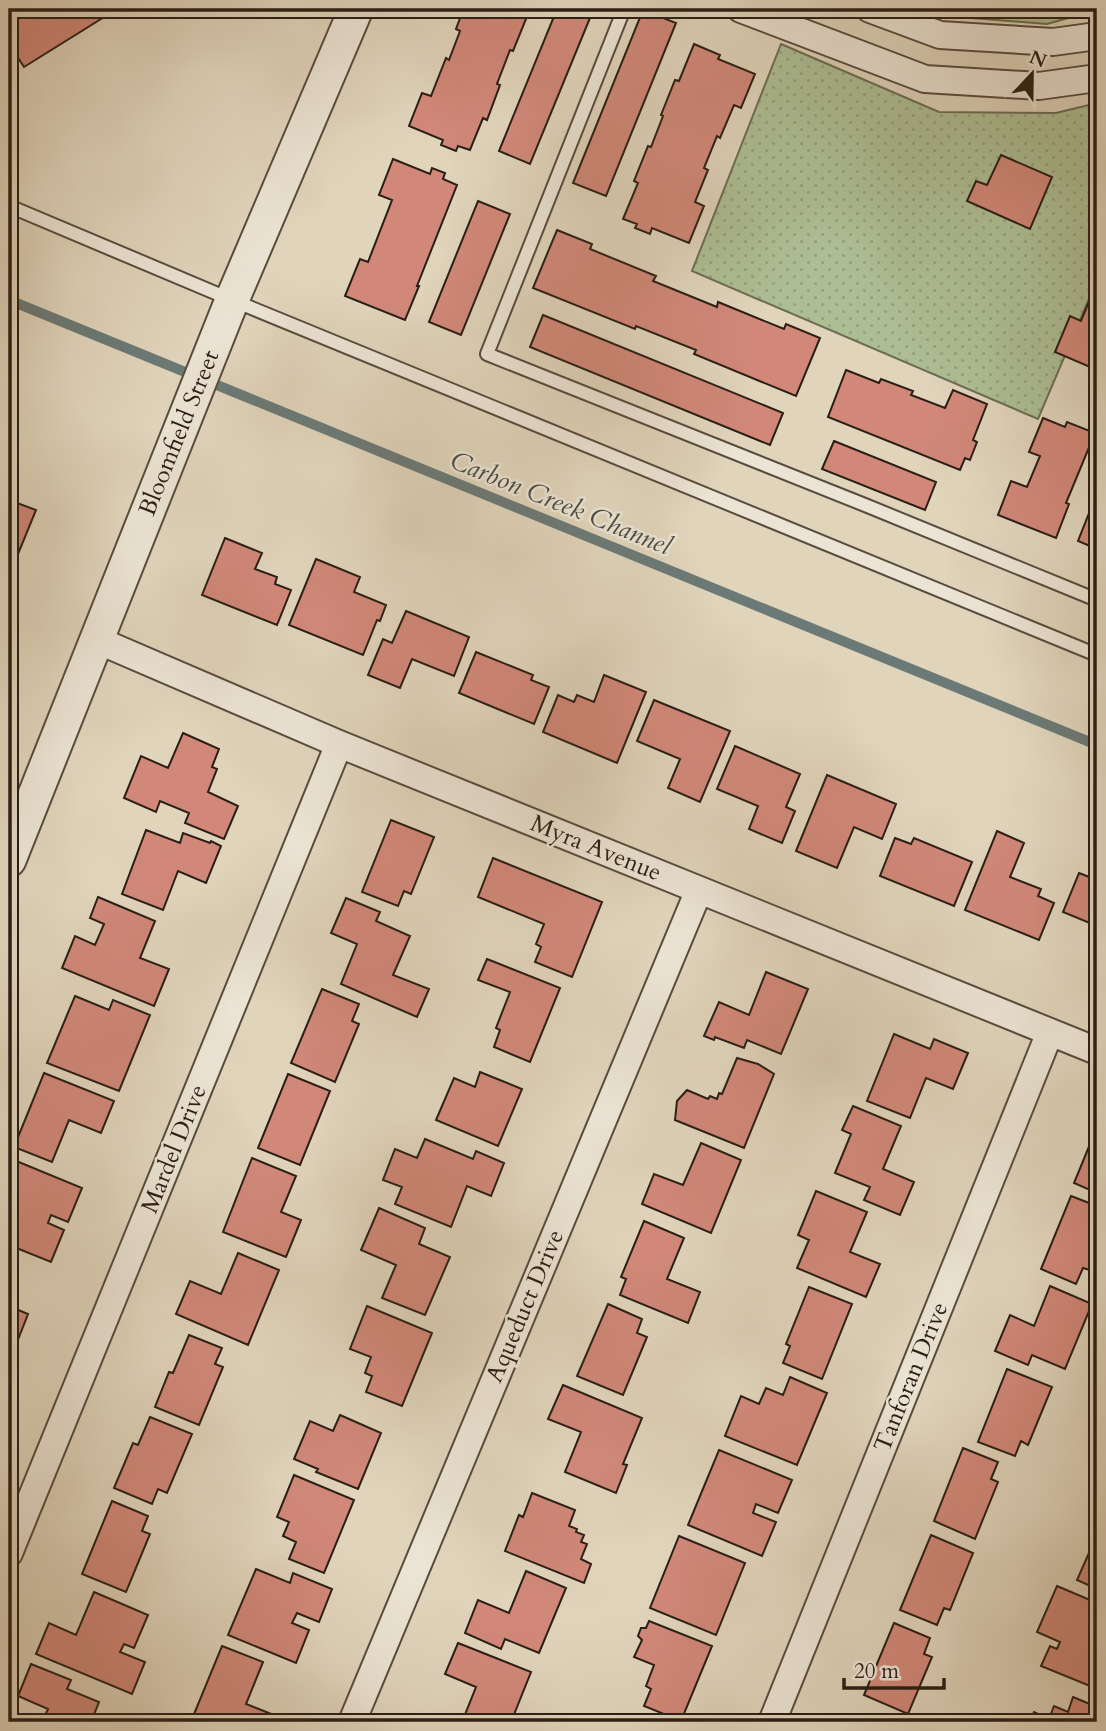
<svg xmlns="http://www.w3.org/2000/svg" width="1106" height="1731" viewBox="0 0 1106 1731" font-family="Cardo,serif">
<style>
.grass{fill:url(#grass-dots);stroke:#6c6e54;stroke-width:2}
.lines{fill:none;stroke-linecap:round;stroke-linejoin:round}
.stream{stroke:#6b7a77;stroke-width:10}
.building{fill:#d18879;stroke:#2a1e15;stroke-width:2}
.service-casing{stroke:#584c3e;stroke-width:16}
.minor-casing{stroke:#584c3e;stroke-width:30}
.tertiary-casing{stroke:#584c3e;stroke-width:37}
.service{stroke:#ebe3d3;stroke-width:12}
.minor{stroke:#ebe3d3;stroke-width:26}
.tertiary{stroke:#ebe3d3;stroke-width:33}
.labels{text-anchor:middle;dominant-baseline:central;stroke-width:5;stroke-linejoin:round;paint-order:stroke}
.street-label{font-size:24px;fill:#2a1e15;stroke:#ebe3d3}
.water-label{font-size:26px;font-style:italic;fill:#4a4c46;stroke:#ebe3d3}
</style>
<defs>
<pattern id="grass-dots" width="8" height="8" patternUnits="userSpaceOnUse" patternTransform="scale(1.75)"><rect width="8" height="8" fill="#adbe94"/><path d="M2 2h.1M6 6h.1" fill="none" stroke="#95a37f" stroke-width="1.8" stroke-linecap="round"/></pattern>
</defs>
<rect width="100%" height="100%" fill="#e0d4bb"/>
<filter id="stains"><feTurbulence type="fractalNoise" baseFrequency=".00286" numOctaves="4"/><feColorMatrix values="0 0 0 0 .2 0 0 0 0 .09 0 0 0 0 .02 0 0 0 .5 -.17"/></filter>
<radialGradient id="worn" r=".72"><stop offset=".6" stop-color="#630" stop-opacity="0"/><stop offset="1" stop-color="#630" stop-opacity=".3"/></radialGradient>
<!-- grass -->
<path class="grass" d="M 936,9 L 1097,9 L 1097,10 L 1047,24 L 958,17 Z
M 781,44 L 939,112 L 1056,113 L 1097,103 L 1097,280 L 1038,419 L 692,271 Z"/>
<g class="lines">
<!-- stream -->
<path class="stream" d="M 9,300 L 1097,745"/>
</g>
<!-- building -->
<path class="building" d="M 9,9 L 117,9 L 24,67 L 9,44 Z
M 468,9 L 530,9 L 513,51 L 510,50 L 497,84 L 500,85 L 487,120 L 483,118 L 470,150 L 458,146 L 456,151 L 441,145 L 443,140 L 409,126 L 422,93 L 431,96 L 446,58 L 449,60 L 460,31 L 456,29 L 462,13 L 466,15 Z
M 557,9 L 581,9 L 592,13 L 530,164 L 499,151 Z
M 643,10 L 676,23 L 606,196 L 573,183 Z
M 694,44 L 720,55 L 718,59 L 755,74 L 741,108 L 734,105 L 720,138 L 717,136 L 704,168 L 708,170 L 695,202 L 704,206 L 689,243 L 652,228 L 650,234 L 635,228 L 637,224 L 623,219 L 638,183 L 634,181 L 648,146 L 651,147 L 663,116 L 661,115 L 675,80 L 679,81 Z
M 1001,155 L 1052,177 L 1030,229 L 967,201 L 976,181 L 987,185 Z
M 393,159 L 430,174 L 432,168 L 445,173 L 443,179 L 457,185 L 417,286 L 419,286 L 405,320 L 345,296 L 360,259 L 368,262 L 392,200 L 379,195 Z
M 478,201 L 510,214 L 461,335 L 429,322 Z
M 557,230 L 592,244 L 590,249 L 656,276 L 653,281 L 717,307 L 718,302 L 784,329 L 786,324 L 820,338 L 796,396 L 694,354 L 696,350 L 636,326 L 635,329 L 533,288 Z
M 1095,287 L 1097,288 L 1097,370 L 1055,352 L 1070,316 L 1081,321 Z
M 543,315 L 783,413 L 770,445 L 530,347 Z
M 846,370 L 879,383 L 881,379 L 913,391 L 911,395 L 945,408 L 953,390 L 987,404 L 973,440 L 977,442 L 970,460 L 965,458 L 960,470 L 828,417 Z
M 1043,418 L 1065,427 L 1067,422 L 1095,433 L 1066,503 L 1069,504 L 1056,538 L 998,515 L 1011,481 L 1027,487 L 1040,456 L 1029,452 Z
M 834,441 L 936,482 L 925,510 L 822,469 Z
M 1097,493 L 1097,549 L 1078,541 Z
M 9,500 L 36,510 L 9,576 Z
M 225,538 L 262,553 L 255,569 L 277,577 L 275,584 L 291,590 L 277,625 L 202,595 Z
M 316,559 L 360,577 L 354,592 L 386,605 L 380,621 L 377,620 L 363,655 L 289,625 Z
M 406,611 L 469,637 L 454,676 L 412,659 L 400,688 L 368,675 L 383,639 L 392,643 Z
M 476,652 L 533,675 L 531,680 L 549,687 L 534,724 L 459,693 Z
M 604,675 L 646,692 L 617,763 L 543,732 L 558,695 L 574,702 L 577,695 L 594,702 Z
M 654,700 L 730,731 L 700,802 L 668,788 L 680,759 L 637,741 Z
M 183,733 L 219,749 L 212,767 L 217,769 L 208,792 L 238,806 L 224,839 L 185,823 L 189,813 L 160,801 L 156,812 L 124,798 L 141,756 L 168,768 Z
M 735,746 L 800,774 L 786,807 L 795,811 L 782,843 L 749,829 L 758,806 L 717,789 Z
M 827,775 L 896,804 L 882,839 L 854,827 L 837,868 L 796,851 Z
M 391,820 L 434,837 L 411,894 L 404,891 L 398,906 L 362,892 Z
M 146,830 L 180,843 L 183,833 L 210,843 L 211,841 L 221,846 L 206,883 L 178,871 L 163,910 L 122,894 Z
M 997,831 L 1024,843 L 1010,877 L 1041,889 L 1038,896 L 1054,903 L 1039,940 L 965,910 Z
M 895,838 L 911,844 L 914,838 L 972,862 L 954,906 L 880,876 Z
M 493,858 L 602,902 L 572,977 L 535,962 L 541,947 L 536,944 L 544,924 L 478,897 Z
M 1079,873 L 1097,880 L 1097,926 L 1063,912 Z
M 98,897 L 155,921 L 140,958 L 169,969 L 154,1006 L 62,968 L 75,936 L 95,945 L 104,924 L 90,918 Z
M 346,898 L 380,912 L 376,921 L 410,936 L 393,975 L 429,989 L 417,1017 L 341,984 L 357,944 L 331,933 Z
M 487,959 L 560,988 L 530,1062 L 494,1047 L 500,1030 L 496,1028 L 510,992 L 478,980 Z
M 766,972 L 808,989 L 781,1054 L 747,1040 L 744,1048 L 715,1037 L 714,1040 L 704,1036 L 719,1002 L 749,1015 Z
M 322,989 L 359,1004 L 352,1021 L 359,1024 L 335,1082 L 291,1063 Z
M 75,996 L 109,1010 L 113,1000 L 150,1015 L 119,1091 L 47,1063 Z
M 894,1034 L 930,1049 L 934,1039 L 968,1053 L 953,1089 L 926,1078 L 910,1118 L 867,1101 Z
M 737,1058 L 758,1064 L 774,1074 L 744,1148 L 675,1120 L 677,1101 L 687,1090 L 708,1099 L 710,1096 L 717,1099 L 719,1093 L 722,1094 Z
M 480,1072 L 522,1089 L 498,1146 L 436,1120 L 454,1078 L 475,1087 Z
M 44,1073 L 114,1101 L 101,1133 L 69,1120 L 52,1162 L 14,1147 Z
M 288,1074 L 330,1091 L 300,1165 L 258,1148 Z
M 853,1106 L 901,1126 L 883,1169 L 914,1182 L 900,1215 L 864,1200 L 870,1187 L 835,1173 L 851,1134 L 842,1130 Z
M 1097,1127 L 1097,1193 L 1074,1183 Z
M 425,1139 L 473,1159 L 476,1151 L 504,1163 L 491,1196 L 467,1186 L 451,1227 L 395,1204 L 402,1187 L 383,1180 L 395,1149 L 417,1158 Z
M 701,1143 L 741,1160 L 711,1233 L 642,1204 L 654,1174 L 683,1185 Z
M 9,1158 L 82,1188 L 68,1222 L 51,1215 L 48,1223 L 64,1230 L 51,1262 L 9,1245 Z
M 252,1158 L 296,1176 L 281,1212 L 301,1220 L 286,1257 L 223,1232 Z
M 816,1191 L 867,1212 L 850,1252 L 880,1264 L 866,1297 L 797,1268 L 809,1240 L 798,1235 Z
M 1071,1196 L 1097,1206 L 1097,1255 L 1096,1255 L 1090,1270 L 1083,1268 L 1076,1284 L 1041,1269 Z
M 379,1208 L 425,1228 L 419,1244 L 450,1257 L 425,1315 L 382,1298 L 396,1265 L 361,1250 Z
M 644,1221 L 684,1238 L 667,1279 L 700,1292 L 688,1323 L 620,1295 L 626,1279 L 621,1277 Z
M 238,1253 L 279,1270 L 248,1345 L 176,1314 L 190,1281 L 221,1294 Z
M 1050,1286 L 1092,1304 L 1065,1369 L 1032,1355 L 1028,1365 L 995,1351 L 1010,1315 L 1034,1326 Z
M 809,1287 L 852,1304 L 822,1379 L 783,1363 L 790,1346 L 786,1344 Z
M 608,1304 L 642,1319 L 637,1333 L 647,1337 L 623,1395 L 577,1376 Z
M 9,1306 L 28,1314 L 14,1350 L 9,1348 Z
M 367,1306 L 432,1333 L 402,1406 L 366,1392 L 372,1376 L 365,1373 L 371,1357 L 350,1349 Z
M 189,1335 L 222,1348 L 215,1364 L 223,1367 L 199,1425 L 155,1407 L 169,1372 L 173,1373 Z
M 1007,1369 L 1052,1387 L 1028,1445 L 1021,1441 L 1015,1456 L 978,1442 Z
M 790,1377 L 827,1393 L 797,1465 L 725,1436 L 741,1396 L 759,1404 L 766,1388 L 783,1395 Z
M 563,1385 L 642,1418 L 623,1464 L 627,1465 L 616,1493 L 565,1472 L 581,1432 L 548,1419 Z
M 340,1415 L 381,1433 L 358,1489 L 316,1472 L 318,1469 L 294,1459 L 310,1421 L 333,1431 Z
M 150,1417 L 192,1434 L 167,1493 L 158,1489 L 152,1504 L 114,1488 L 133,1443 L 138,1445 Z
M 963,1448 L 998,1462 L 991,1479 L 998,1482 L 975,1539 L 934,1521 Z
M 719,1450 L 792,1480 L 778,1513 L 756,1504 L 753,1513 L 776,1522 L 762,1556 L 688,1525 Z
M 294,1475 L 354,1500 L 324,1573 L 289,1559 L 296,1542 L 283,1536 L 289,1522 L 277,1517 Z
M 532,1493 L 575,1510 L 569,1526 L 577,1529 L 576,1532 L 584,1535 L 581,1542 L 587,1544 L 581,1559 L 591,1564 L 584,1583 L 505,1551 L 519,1515 L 523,1517 Z
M 112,1501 L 148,1516 L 142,1531 L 150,1534 L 126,1592 L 82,1574 Z
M 931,1535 L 973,1553 L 950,1610 L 944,1608 L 937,1625 L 900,1610 Z
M 679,1536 L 745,1563 L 716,1635 L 650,1608 Z
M 1096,1537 L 1097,1537 L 1097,1589 L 1077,1580 Z
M 256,1569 L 290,1583 L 293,1573 L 332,1589 L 319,1622 L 297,1613 L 292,1623 L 309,1630 L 296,1663 L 228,1635 Z
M 526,1571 L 566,1588 L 539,1653 L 505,1639 L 501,1649 L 465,1633 L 478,1600 L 509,1613 Z
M 1057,1586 L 1097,1603 L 1097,1670 L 1090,1686 L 1041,1666 L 1050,1646 L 1057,1649 L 1060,1642 L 1037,1632 Z
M 94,1592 L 148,1615 L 134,1648 L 124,1644 L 120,1652 L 145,1662 L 132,1694 L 36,1654 L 49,1623 L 76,1635 Z
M 649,1621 L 712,1646 L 681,1721 L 644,1706 L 651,1689 L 646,1686 L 654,1665 L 634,1657 L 642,1640 L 638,1636 L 641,1628 L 646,1628 Z
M 894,1623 L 930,1638 L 924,1654 L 932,1657 L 908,1714 L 864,1695 Z
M 458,1643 L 531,1672 L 511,1722 L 462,1722 L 476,1687 L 445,1674 Z
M 222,1646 L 263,1662 L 246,1704 L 279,1717 L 276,1722 L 200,1722 L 192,1719 Z
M 31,1664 L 71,1680 L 67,1689 L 99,1702 L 91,1722 L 42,1722 L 48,1709 L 18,1696 Z
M 1073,1697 L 1097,1707 L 1097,1722 L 1030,1722 L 1034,1712 L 1049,1719 L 1054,1706 L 1068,1712 Z"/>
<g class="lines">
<!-- service casing -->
<g class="service-casing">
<path id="service" d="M 624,9 L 487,354 L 865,505 L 1097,600
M 9,206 L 232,300 L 1097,655"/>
</g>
<!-- minor casing -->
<g class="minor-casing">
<path id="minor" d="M 741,9 L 925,79 L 1039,86 L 1097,78
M 870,9 L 940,35 L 1053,42 L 1097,36
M 97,640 L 339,744 L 1097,1051
M 9,1553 L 339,744
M 352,1722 L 699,890
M 772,1722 L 1050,1032"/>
</g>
<!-- tertiary casing -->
<g class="tertiary-casing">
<path id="tertiary" d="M 9,860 L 232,300 L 356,9"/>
</g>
<!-- service -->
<use href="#service" class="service"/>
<!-- minor -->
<use href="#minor" class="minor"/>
<!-- tertiary -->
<use href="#tertiary" class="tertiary"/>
</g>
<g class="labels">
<!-- street labels -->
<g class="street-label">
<text transform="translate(179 433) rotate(-68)">Bloomfield Street</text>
<text transform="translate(596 848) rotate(22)">Myra Avenue</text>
<text transform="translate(174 1149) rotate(-68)">Mardel Drive</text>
<text transform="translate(525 1306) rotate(-67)">Aqueduct Drive</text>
<text transform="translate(911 1377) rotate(-68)">Tanforan Drive</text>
</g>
<!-- water labels -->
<g class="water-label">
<text transform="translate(561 503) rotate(22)">Carbon Creek Channel</text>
</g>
</g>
<!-- margin -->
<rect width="1106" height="1731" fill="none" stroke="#e0d4bb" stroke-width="35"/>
<rect x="10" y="10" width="1085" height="1710" fill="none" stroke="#2a1e15" stroke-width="3.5"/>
<rect x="18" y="18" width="1071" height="1696" fill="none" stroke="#2a1e15" stroke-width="2"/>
<!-- north arrow -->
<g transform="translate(1032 74) rotate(22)" stroke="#ebe3d3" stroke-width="5" paint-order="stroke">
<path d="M0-5L12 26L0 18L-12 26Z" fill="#2a1e15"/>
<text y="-10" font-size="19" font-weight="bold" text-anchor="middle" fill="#2a1e15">N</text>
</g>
<!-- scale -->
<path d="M844 1678v10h100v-10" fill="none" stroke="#2a1e15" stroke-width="3.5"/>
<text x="854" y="1678" font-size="21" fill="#2a1e15" stroke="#ebe3d3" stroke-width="5" paint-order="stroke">20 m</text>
<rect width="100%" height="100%" filter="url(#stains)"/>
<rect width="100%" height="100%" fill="url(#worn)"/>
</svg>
